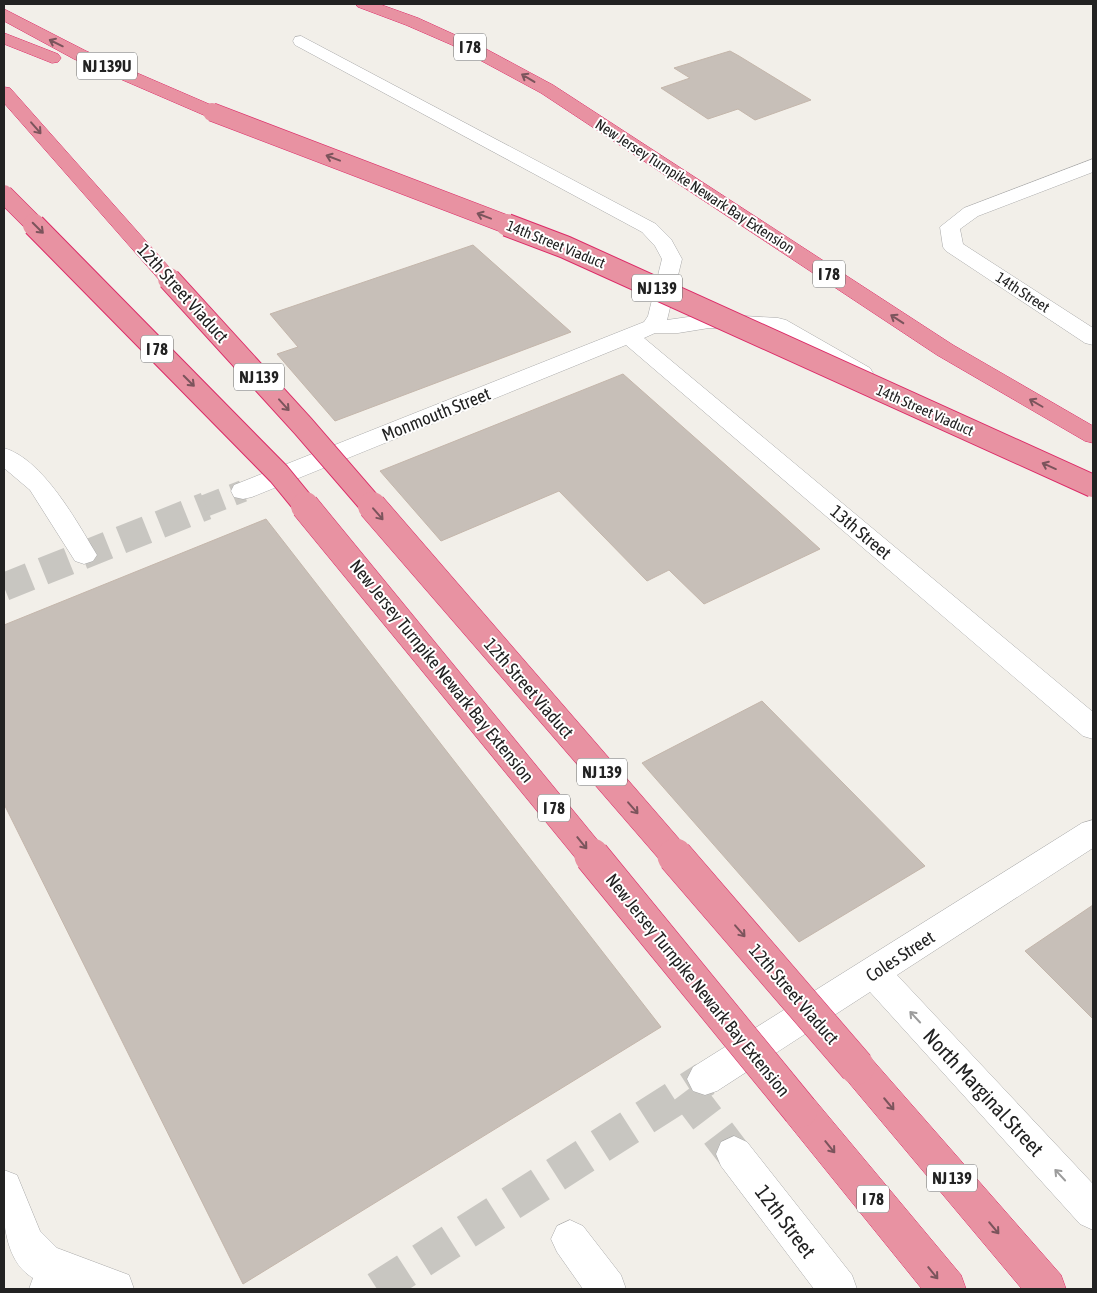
<svg xmlns="http://www.w3.org/2000/svg" width="1097" height="1293" viewBox="0 0 1097 1293" font-family="'Asap Condensed',sans-serif">
<style>
.building{fill:#c7bfb8;stroke:#c4b6ab}
.lines{fill:none;stroke-linecap:round;stroke-linejoin:round}
.minor-tunnel-far2{stroke:#c8c6c1;stroke-width:22;stroke-dasharray:22 11;stroke-linecap:butt}
.minor-tunnel-far1{stroke:#c8c6c1;stroke-width:28;stroke-dasharray:28 14;stroke-linecap:butt}
.minor-tunnel{stroke:#c8c6c1;stroke-width:35;stroke-dasharray:35 18;stroke-linecap:butt}
.minor-casing{stroke:#a9a9a9;stroke-width:1}
.highway-casing{stroke:#dc2a67;stroke-width:1}
.minor{fill:#fff;fill-rule:evenodd}
.highway{fill:#e892a2;fill-rule:evenodd}
.highway-bridge-far3-casing{stroke:#dc2a67;stroke-width:19;stroke-linecap:butt}
.highway-bridge-far2-casing{stroke:#dc2a67;stroke-width:24;stroke-linecap:butt}
.highway-bridge-far1-casing{stroke:#dc2a67;stroke-width:29;stroke-linecap:butt}
.highway-bridge-casing{stroke:#dc2a67;stroke-width:36;stroke-linecap:butt}
.highway-bridge-far3{stroke:#e892a2;stroke-width:18}
.highway-bridge-far2{stroke:#e892a2;stroke-width:22}
.highway-bridge-far1{stroke:#e892a2;stroke-width:28}
.highway-bridge{stroke:#e892a2;stroke-width:35}
.oneway{stroke:#7b545c}
.oneway2{stroke:#9c9c9c}
.labels{text-anchor:middle;dominant-baseline:central;stroke-width:4;stroke-linejoin:round;paint-order:stroke}
.far-street-label{font-size:15px;fill:#222;stroke:#fff}
.shield{fill:#fff;stroke:#646464;stroke-width:1}
.shield-label{font-size:16px;font-weight:bold;fill:#222}
.street-label{font-size:18px;fill:#222;stroke:#fff}
.near-street-label{font-size:21px;fill:#222;stroke:#fff}
</style>
<rect width="100%" height="100%" fill="#f2efe9"/>
<!-- building -->
<path class="building" d="M 730,51 L 739,56 L 811,100 L 755,120 L 738,109 L 708,119 L 661,88 L 690,78 L 674,68 Z
M 473,245 L 571,332 L 335,421 L 277,354 L 298,347 L 270,314 Z
M 623,374 L 780,513 L 820,549 L 704,604 L 669,570 L 647,581 L 559,491 L 441,541 L 380,471 Z
M 266,519 L 661,1027 L 243,1284 L 4,804 L 4,625 Z
M 762,701 L 925,866 L 799,942 L 642,763 Z
M 1093,905 L 1093,1019 L 1025,951 Z"/>
<g class="lines">
<!-- minor-tunnel-far2 -->
<path class="minor-tunnel-far2" d="M 202,507 L 243,491"/>
<!-- minor-tunnel-far1 -->
<path class="minor-tunnel-far1" d="M 4,587 L 206,506"/>
<!-- minor-tunnel -->
<path class="minor-tunnel" d="M 686,1091 L 734,1154
M 377,1289 L 705,1079"/>
<!-- minor casing -->
<g class="minor-casing">
<path id="minor" d="M 301,36 L 656,224 L 671,239 L 682,259 L 667,320 L 709,314 L 778,318 L 786,320 L 870,368 L 873,373 L 870,378 L 862,380 L 854,378 L 773,331 L 709,328 L 678,333 L 655,333 L 644,338 L 1093,712 L 1093,739 L 1083,736 L 626,345 L 252,497 L 243,499 L 234,497 L 231,491 L 234,485 L 644,322 L 648,316 L 662,259 L 655,246 L 642,232 L 295,45 L 293,41 L 295,37 Z
M 1093,159 L 1093,172 L 978,216 L 960,229 L 963,244 L 1093,328 L 1093,345 L 1085,343 L 946,251 L 943,247 L 940,227 L 964,208 Z
M 4,448 C 43,459 77,522 97,555 L 93,561 L 84,564 L 75,561 L 30,490 L 4,468 Z
M 1093,820 L 1093,848 L 897,975 L 1093,1184 L 1093,1230 L 1080,1224 L 870,992 L 717,1091 L 705,1095 L 693,1091 L 687,1079 L 693,1067 L 1082,823 Z
M 734,1136 L 747,1142 L 852,1275 L 857,1289 L 814,1289 L 721,1166 L 716,1154 L 721,1142 Z
M 4,1170 L 17,1175 L 40,1231 L 57,1248 L 129,1275 L 134,1289 L 29,1289 L 33,1278 C 0,1259 2,1204 4,1170 Z
M 570,1220 L 583,1226 L 621,1275 L 626,1289 L 583,1289 L 557,1252 L 551,1239 L 557,1226 Z"/>
</g>
<!-- highway casing -->
<g class="highway-casing">
<path id="highway" d="M 356,4 L 379,4 L 418,18 L 486,49 L 553,85 L 953,345 L 1093,426 L 1093,443 L 1085,441 L 937,355 L 541,93 L 452,45 L 406,25 L 358,7 Z
M 4,9 L 86,51 L 218,108 L 221,112 L 218,116 L 212,117 L 206,116 L 74,59 L 4,21 Z
M 4,33 L 58,54 L 61,58 L 58,62 L 52,63 L 4,44 Z
M 4,87 L 10,88 L 176,275 L 180,279 L 176,283 L 169,285 L 162,283 L 4,103 Z
M 857,1051 L 869,1056 L 1061,1275 L 1066,1289 L 1022,1289 L 845,1078 L 840,1067 L 845,1056 Z
M 800,1093 L 813,1098 L 961,1275 L 966,1289 L 922,1289 L 787,1122 L 782,1110 L 787,1098 Z"/>
</g>
<!-- minor -->
<use href="#minor" class="minor"/>
<!-- highway -->
<use href="#highway" class="highway"/>
<!-- highway-bridge-far3 casing -->
<g class="highway-bridge-far3-casing">
<path id="highway-bridge-far3" d="M 212,112 L 511,226
M 4,194 L 36,226"/>
</g>
<!-- highway-bridge-far2 casing -->
<g class="highway-bridge-far2-casing">
<path id="highway-bridge-far2" d="M 34,225 L 279,474 L 306,507
M 507,225 L 565,247 L 1093,486
M 169,279 L 303,426 L 373,507"/>
</g>
<!-- highway-bridge-far1 casing -->
<g class="highway-bridge-far1-casing">
<path id="highway-bridge-far1" d="M 305,506 L 593,857
M 372,506 L 676,857"/>
</g>
<!-- highway-bridge casing -->
<g class="highway-bridge-casing">
<path id="highway-bridge" d="M 592,856 L 800,1110
M 675,856 L 857,1067"/>
</g>
<!-- highway-bridge-far3 -->
<use href="#highway-bridge-far3" class="highway-bridge-far3"/>
<!-- highway-bridge-far2 -->
<use href="#highway-bridge-far2" class="highway-bridge-far2"/>
<!-- highway-bridge-far1 -->
<use href="#highway-bridge-far1" class="highway-bridge-far1"/>
<!-- highway-bridge -->
<use href="#highway-bridge" class="highway-bridge"/>
</g>
<!-- one-way arrows -->
<defs><path id="oneway-shaft" d="M-6 0H5M1.5-3L5.5 0L1.5 3" fill="none" stroke-width="1.6" stroke-linecap="round" stroke-linejoin="round" transform="scale(1.25)"/></defs>
<g class="oneway">
<use href="#oneway-shaft" transform="translate(56 43) rotate(-154)"/>
<use href="#oneway-shaft" transform="translate(528 78) rotate(-149)"/>
<use href="#oneway-shaft" transform="translate(36 128) rotate(49)"/>
<use href="#oneway-shaft" transform="translate(333 158) rotate(-159)"/>
<use href="#oneway-shaft" transform="translate(484 216) rotate(-159)"/>
<use href="#oneway-shaft" transform="translate(38 228) rotate(45)"/>
<use href="#oneway-shaft" transform="translate(897 319) rotate(-147)"/>
<use href="#oneway-shaft" transform="translate(189 381) rotate(45)"/>
<use href="#oneway-shaft" transform="translate(1036 403) rotate(-150)"/>
<use href="#oneway-shaft" transform="translate(284 405) rotate(48)"/>
<use href="#oneway-shaft" transform="translate(1049 466) rotate(-156)"/>
<use href="#oneway-shaft" transform="translate(378 514) rotate(49)"/>
<use href="#oneway-shaft" transform="translate(633 808) rotate(49)"/>
<use href="#oneway-shaft" transform="translate(582 843) rotate(51)"/>
<use href="#oneway-shaft" transform="translate(740 931) rotate(49)"/>
<use href="#oneway-shaft" transform="translate(889 1104) rotate(50)"/>
<use href="#oneway-shaft" transform="translate(830 1147) rotate(51)"/>
<use href="#oneway-shaft" transform="translate(994 1228) rotate(50)"/>
<use href="#oneway-shaft" transform="translate(933 1273) rotate(51)"/>
</g>
<g class="oneway2">
<use href="#oneway-shaft" transform="translate(915 1017) rotate(-133)"/>
<use href="#oneway-shaft" transform="translate(1060 1175) rotate(-133)"/>
</g>
<g class="labels">
<!-- far-street labels -->
<g class="far-street-label">
<text transform="translate(695 186) rotate(33)">New Jersey Turnpike Newark Bay Extension</text>
<text transform="translate(556 244) rotate(22)">14th Street Viaduct</text>
<text transform="translate(1023 292) rotate(33)">14th Street</text>
<text transform="translate(925 410) rotate(24)">14th Street Viaduct</text>
</g>
<!-- shield labels -->
<g class="shield">
<rect x="454" y="33.5" width="32" height="27" rx="4"/>
<rect x="77" y="52.5" width="60" height="27" rx="4"/>
<rect x="813" y="260.5" width="32" height="27" rx="4"/>
<rect x="632" y="274.5" width="50" height="27" rx="4"/>
<rect x="141" y="335.5" width="32" height="27" rx="4"/>
<rect x="234" y="363.5" width="50" height="27" rx="4"/>
<rect x="577" y="758.5" width="50" height="27" rx="4"/>
<rect x="538" y="794.5" width="32" height="27" rx="4"/>
<rect x="927" y="1164.5" width="50" height="27" rx="4"/>
<rect x="857" y="1185.5" width="32" height="27" rx="4"/>
</g>
<g class="shield-label">
<text x="470" y="47">I 78</text>
<text x="107" y="66">NJ 139U</text>
<text x="829" y="274">I 78</text>
<text x="657" y="288">NJ 139</text>
<text x="157" y="349">I 78</text>
<text x="259" y="377">NJ 139</text>
<text x="602" y="772">NJ 139</text>
<text x="554" y="808">I 78</text>
<text x="952" y="1178">NJ 139</text>
<text x="873" y="1199">I 78</text>
</g>
<!-- street labels -->
<g class="street-label">
<text transform="translate(183 293) rotate(48)">12th Street Viaduct</text>
<text transform="translate(436 414) rotate(-22)">Monmouth Street</text>
<text transform="translate(861 532) rotate(40)">13th Street</text>
<text transform="translate(442 671) rotate(51)">New Jersey Turnpike Newark Bay Extension</text>
<text transform="translate(529 688) rotate(49)">12th Street Viaduct</text>
<text transform="translate(900 956) rotate(-33)">Coles Street</text>
<text transform="translate(698 985) rotate(51)">New Jersey Turnpike Newark Bay Extension</text>
<text transform="translate(794 994) rotate(49)">12th Street Viaduct</text>
</g>
<!-- near-street labels -->
<g class="near-street-label">
<text transform="translate(984 1092) rotate(47)">North Marginal Street</text>
<text transform="translate(786 1221) rotate(53)">12th Street</text>
</g>
</g>
<!-- border -->
<rect width="1097" height="1293" fill="none" stroke="#222222" stroke-width="10"/>
</svg>
